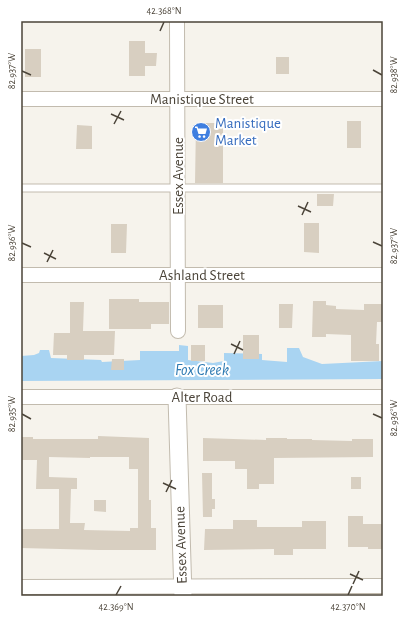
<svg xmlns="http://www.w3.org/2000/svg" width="404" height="617" viewBox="0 0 404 617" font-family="'Alegreya Sans',sans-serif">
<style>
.water{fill:#a9d4f2}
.building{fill:#d8cfc1;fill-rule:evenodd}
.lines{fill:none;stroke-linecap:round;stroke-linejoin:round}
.service-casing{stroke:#c2bbae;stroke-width:9}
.minor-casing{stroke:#c2bbae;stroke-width:16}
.tertiary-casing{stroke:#c2bbae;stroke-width:19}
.service{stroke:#fff;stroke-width:7}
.minor{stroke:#fff;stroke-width:14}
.tertiary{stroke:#fff;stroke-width:17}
.ticks{fill:none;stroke:#4b4439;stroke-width:1.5}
.labels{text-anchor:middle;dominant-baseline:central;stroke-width:4;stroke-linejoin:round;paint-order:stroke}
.street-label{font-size:15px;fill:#4b4439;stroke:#fff}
.shop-label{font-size:15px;fill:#366cbe;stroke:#fff;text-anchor:start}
.water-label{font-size:16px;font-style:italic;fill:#2e7ab2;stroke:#fff}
.neatline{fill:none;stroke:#4b4439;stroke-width:1.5}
.ticks-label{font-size:10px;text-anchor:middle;fill:#4b4439}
</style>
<rect width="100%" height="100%" fill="#f6f3ec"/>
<!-- water -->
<path class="water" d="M 179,345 L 188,346 L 188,360 L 213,363 L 224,361 L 224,353 L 262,354 L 262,360 L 287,362 L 287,348 L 299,348 L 303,357 L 322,364 L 383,361 L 383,379 L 21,381 L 21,356 L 34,355 L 39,353 L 40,350 L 49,350 L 51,358 L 101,360 L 102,362 L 140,360 L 140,351 L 179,351 Z"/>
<!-- building -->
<path class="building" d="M 129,41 L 145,41 L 145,53 L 157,53 L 156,66 L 145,66 L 145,76 L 129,76 Z
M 25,49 L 41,49 L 41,77 L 25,77 Z
M 276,57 L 289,57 L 289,74 L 276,74 Z
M 347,121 L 361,121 L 361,148 L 347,148 Z
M 196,123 L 223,123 L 223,183 L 195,183 Z
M 77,125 L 92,126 L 92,149 L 76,149 Z
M 317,194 L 334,194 L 333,206 L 317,206 Z
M 304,223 L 319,223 L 319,253 L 304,252 Z
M 111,224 L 127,224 L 126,253 L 111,253 Z
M 109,299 L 139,299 L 139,302 L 169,302 L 169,324 L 151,324 L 151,329 L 109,329 Z
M 313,301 L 326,301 L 326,305 L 336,306 L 336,309 L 364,310 L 364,304 L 383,304 L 383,322 L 377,322 L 376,344 L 379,344 L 379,361 L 351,361 L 351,335 L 326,334 L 326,337 L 312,337 Z
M 70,302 L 84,302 L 83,331 L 115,331 L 114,355 L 84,355 L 84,360 L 67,360 L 67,355 L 53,355 L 54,333 L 70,333 Z
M 279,304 L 293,304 L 292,328 L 279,328 Z
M 198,305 L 223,305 L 223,328 L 198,328 Z
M 243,335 L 259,335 L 259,359 L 243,359 Z
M 191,345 L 205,345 L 205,361 L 191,361 Z
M 112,359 L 124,359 L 124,370 L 111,370 Z
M 98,436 L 149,438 L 149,500 L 151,500 L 151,528 L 156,528 L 156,550 L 99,550 L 21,548 L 21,529 L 59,529 L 59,489 L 36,489 L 37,460 L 21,460 L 21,437 L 33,437 L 33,439 L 98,439 ZM 49,457 L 90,458 L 90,457 L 129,457 L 129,469 L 138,469 L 138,528 L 130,528 L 130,531 L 84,530 L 85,523 L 70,523 L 71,489 L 77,489 L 77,478 L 49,477 Z
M 203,438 L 266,440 L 266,438 L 287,438 L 287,439 L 312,439 L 312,440 L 352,441 L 352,439 L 373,439 L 373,457 L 274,458 L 274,484 L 259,484 L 259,489 L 247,489 L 247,469 L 235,469 L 235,461 L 203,461 Z
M 202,473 L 212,473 L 212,499 L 215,499 L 215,509 L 212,509 L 212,517 L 203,517 Z
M 351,477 L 361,477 L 361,489 L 351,489 Z
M 94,500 L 106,500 L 106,512 L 94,511 Z
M 348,516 L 363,516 L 363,524 L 383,524 L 383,549 L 368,549 L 368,547 L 348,547 Z
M 233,520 L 257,520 L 257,527 L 302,527 L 302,521 L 326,521 L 326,549 L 293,549 L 293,555 L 274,555 L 274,549 L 204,550 L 205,529 L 233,529 Z"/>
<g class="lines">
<!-- service casing -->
<g class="service-casing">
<path id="service" d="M 21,188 L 383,188"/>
</g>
<!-- minor casing -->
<g class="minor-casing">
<path id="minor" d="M 177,21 L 178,331
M 21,99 L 383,99
M 21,275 L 383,275
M 21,397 L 383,397
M 21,587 L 383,586"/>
</g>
<!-- tertiary casing -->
<g class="tertiary-casing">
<path id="tertiary" d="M 177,397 L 183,596"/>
</g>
<!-- service -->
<use href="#service" class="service"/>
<!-- minor -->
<use href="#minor" class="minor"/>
<!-- tertiary -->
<use href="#tertiary" class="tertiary"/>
</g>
<!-- ticks -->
<path class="ticks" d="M 160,31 L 164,22M 373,70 L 382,75M 22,71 L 31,75M 111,114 L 124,120M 114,124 L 121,111M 298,206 L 311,212M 302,215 L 308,202M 373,242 L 382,246M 22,243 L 31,247M 44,253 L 56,259M 47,262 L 53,250M 231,344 L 243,350M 234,354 L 240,341M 22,414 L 31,419M 373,414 L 382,418M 163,483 L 176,489M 166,492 L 172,480M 350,574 L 363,580M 353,584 L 359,571M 116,595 L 121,586M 348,595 L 352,586"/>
<!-- icons -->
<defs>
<g id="supermarket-disc" transform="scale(1)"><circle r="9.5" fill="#3f7fe0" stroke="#fff"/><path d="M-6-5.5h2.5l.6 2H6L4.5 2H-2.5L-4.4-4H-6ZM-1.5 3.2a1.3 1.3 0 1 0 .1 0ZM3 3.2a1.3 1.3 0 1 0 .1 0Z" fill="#fff"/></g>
</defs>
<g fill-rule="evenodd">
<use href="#supermarket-disc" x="201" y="132"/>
</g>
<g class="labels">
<!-- street labels -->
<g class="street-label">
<text x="202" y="99">Manistique Street</text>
<text transform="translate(178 176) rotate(-90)">Essex Avenue</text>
<text x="202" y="275">Ashland Street</text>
<text x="202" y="397">Alter Road</text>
<text transform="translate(181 545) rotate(-92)">Essex Avenue</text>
</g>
<!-- shop labels -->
<g class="shop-label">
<text x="215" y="123">Manistique<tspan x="215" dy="17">Market</tspan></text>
</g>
<!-- water labels -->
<g class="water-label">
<text x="202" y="370">Fox Creek</text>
</g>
</g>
<!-- border -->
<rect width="404" height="617" fill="none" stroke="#ffffff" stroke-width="44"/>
<rect x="22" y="22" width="360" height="573" class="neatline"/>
<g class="ticks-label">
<text x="164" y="14">42.368°N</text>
<text transform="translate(11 71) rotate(-90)" y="4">82.937°W</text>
<text transform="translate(393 75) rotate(-90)" y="4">82.938°W</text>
<text transform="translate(11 243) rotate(-90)" y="4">82.936°W</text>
<text transform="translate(393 246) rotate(-90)" y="4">82.937°W</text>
<text transform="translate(11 414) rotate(-90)" y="4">82.935°W</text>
<text transform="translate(393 418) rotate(-90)" y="4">82.936°W</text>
<text x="116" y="610">42.369°N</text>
<text x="348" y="610">42.370°N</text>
</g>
</svg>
